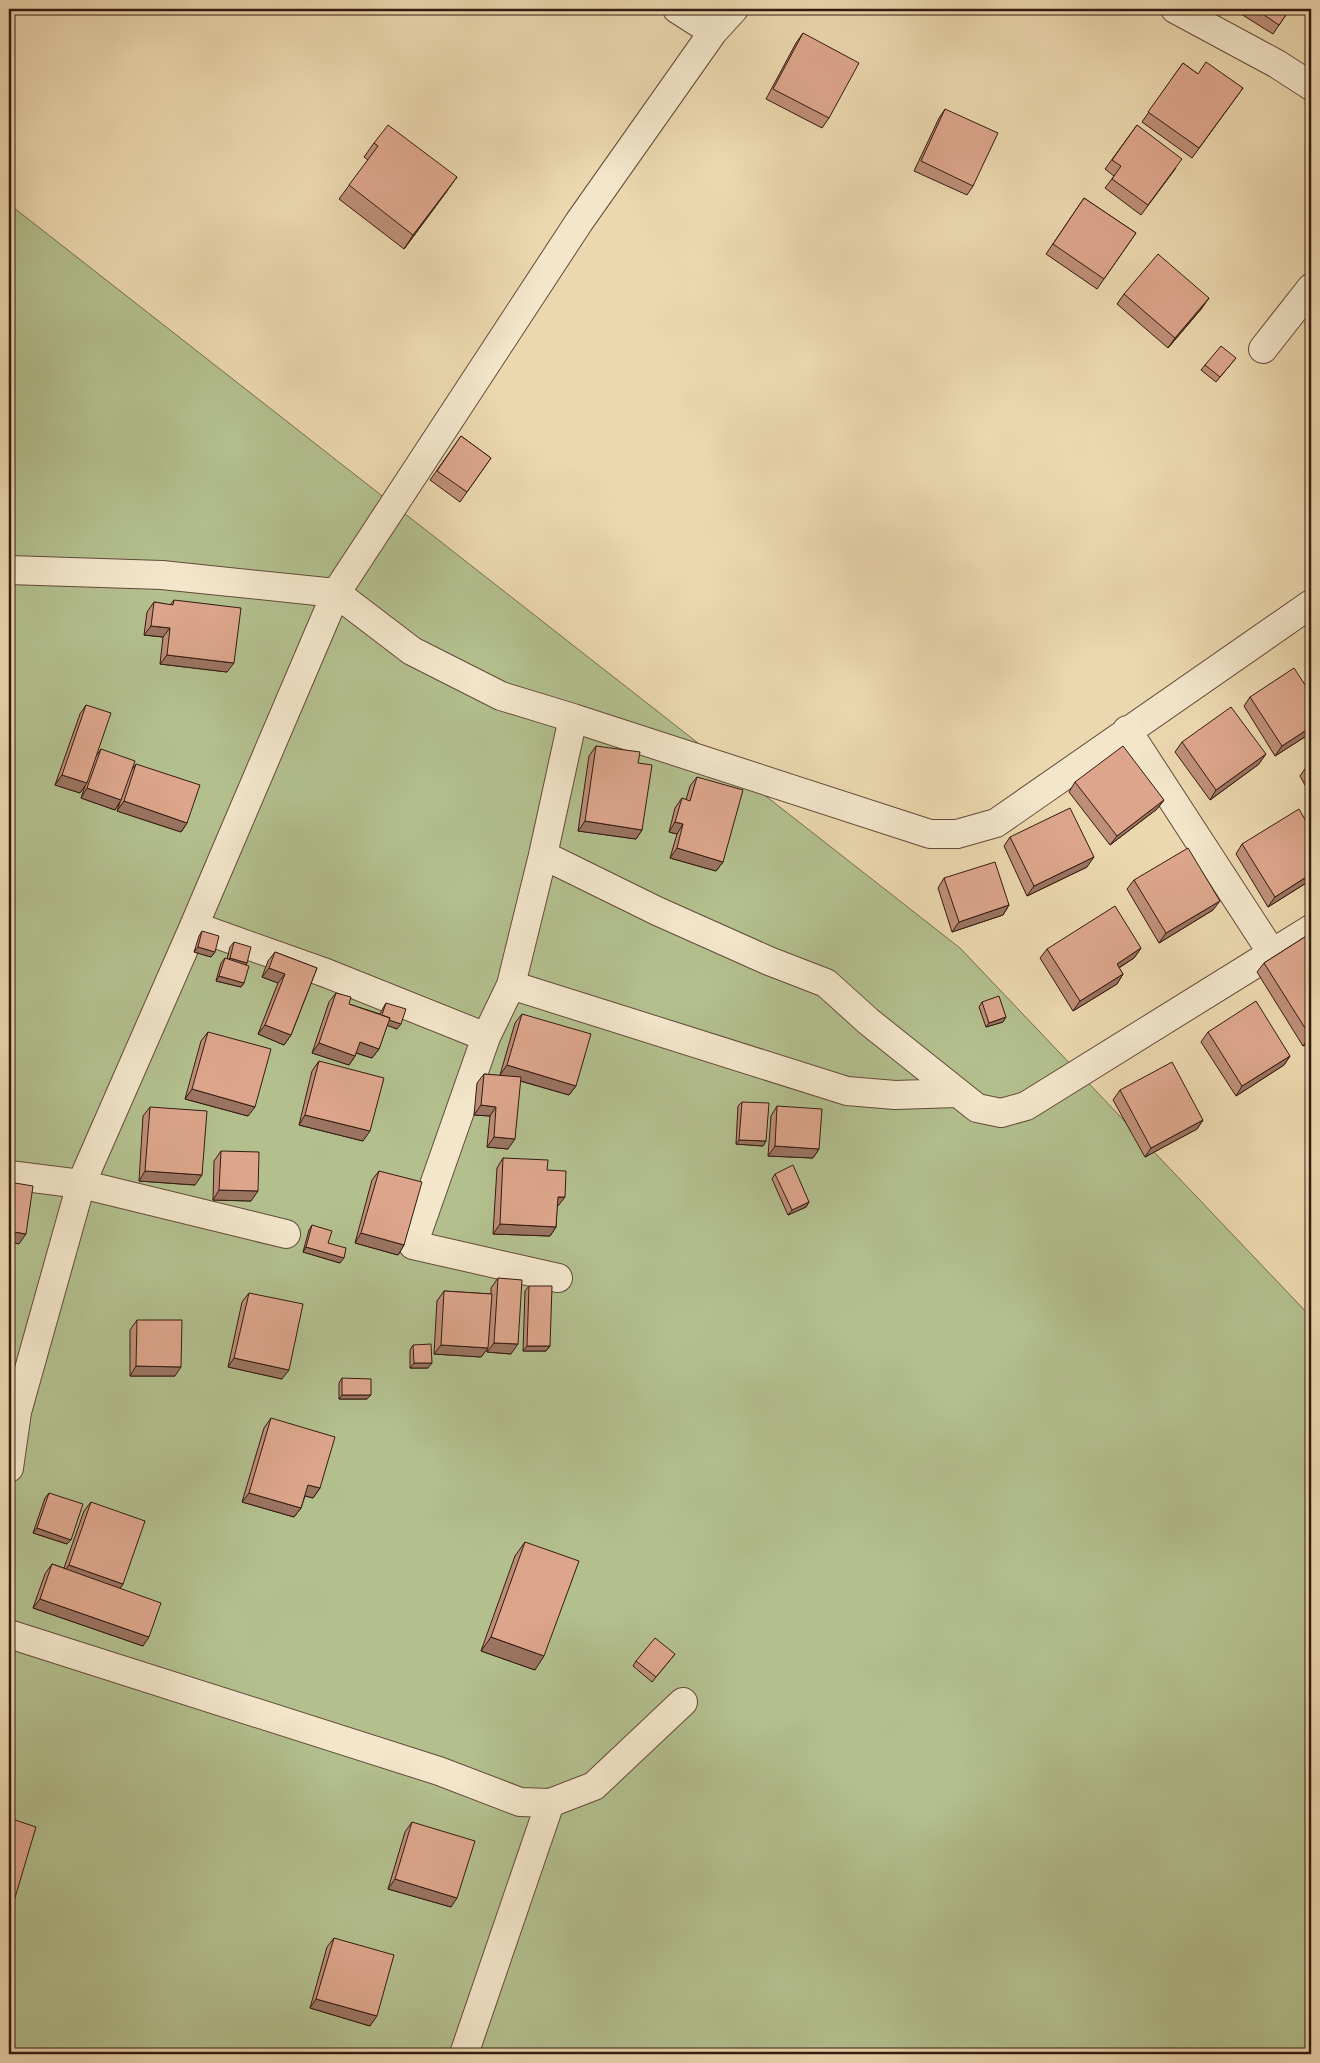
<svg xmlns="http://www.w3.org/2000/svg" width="1320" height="2063" viewBox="0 0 1320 2063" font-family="'IM FELL English',serif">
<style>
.green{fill:#b3c08e;stroke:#746d50}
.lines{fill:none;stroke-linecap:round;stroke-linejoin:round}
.minor-casing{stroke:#624a38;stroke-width:30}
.minor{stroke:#f3e6cb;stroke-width:28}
.wall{fill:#be8f78;stroke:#341a11}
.shaded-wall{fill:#9b7462;stroke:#341a11}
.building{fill:#dda68c;stroke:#341a11}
</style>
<rect width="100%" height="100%" fill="#ecd8af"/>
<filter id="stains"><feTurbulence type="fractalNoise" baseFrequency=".004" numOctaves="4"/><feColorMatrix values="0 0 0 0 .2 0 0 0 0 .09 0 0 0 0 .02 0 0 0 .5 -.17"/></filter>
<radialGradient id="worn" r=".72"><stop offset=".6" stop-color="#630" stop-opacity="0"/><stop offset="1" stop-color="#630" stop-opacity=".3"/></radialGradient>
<!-- green -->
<path class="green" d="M 9,204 L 960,948 L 1311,1317 L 1311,2054 L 9,2054 Z"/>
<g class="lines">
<!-- minor casing -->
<g class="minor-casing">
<path id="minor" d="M 677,9 L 713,32
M 1175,9 L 1277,64 L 1311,86
M 1263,349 L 1311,288
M 9,570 L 162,575 L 336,593 L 412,651 L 501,696 L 573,718 L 543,855 L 511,985 L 486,1037 L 413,1245 L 558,1278
M 573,718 L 930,834 L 957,834 L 996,823 L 1311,604
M 1127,730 L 1272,953
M 543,855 L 657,911 L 769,961 L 826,983 L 868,1021 L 977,1108 L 1001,1113 L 1026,1106 L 1311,929
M 194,926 L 326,973 L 486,1037
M 511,985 L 847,1091 L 895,1095 L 957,1093
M 9,1175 L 81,1184 L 286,1234
M 9,1468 L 17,1412 L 81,1184 L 194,926 L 336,593 L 579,222 L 713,32 L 734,9
M 9,1634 L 439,1771 L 520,1802 L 550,1803 L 594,1786 L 683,1702
M 464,2054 L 550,1803"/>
</g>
<!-- minor -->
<use href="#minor" class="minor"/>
</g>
<!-- wall -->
<path class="wall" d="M 1233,9 L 1290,9 L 1273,34 Z
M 803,33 L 829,118 L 822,128 L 766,99 L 796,43 Z
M 1183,63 L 1198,74 L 1243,88 L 1192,158 L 1142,122 Z
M 945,109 L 973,186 L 967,195 L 914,171 L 939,118 Z
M 1137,125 L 1176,168 L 1141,215 L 1105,188 L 1114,176 L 1105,169 Z
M 374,143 L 447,191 L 404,249 L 339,199 L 368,160 L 364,157 Z
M 1084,198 L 1136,233 L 1097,289 L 1046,254 Z
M 1124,294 L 1202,308 L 1168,348 L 1117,304 Z
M 1236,358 L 1216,382 L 1201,370 L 1205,365 Z
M 461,436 L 491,458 L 460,502 L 430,480 Z
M 174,600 L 227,672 L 160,664 L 163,637 L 144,635 L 147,612 L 154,602 L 170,605 Z
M 1311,694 L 1311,733 L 1275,756 L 1244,706 L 1250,697 Z
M 86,705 L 96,756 L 101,749 L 131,771 L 136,764 L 187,823 L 181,832 L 117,811 L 120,802 L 115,810 L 81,798 L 85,786 L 80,793 L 55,785 L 80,714 Z
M 1182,742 L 1259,764 L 1210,800 L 1175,752 Z
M 596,746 L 638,763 L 642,830 L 636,839 L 578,831 L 589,756 Z
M 1311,764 L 1311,796 L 1300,776 L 1307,766 Z
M 697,777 L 723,862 L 716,871 L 670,858 L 677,834 L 669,832 L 675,808 L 682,798 L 686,800 L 690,786 Z
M 1075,782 L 1164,800 L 1157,809 L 1110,845 L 1069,792 Z
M 1311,830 L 1311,880 L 1268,907 L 1236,854 L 1242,844 Z
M 1010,837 L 1087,867 L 1027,896 L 1004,846 Z
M 944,878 L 1009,905 L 1003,915 L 952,932 L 938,888 Z
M 1134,880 L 1213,910 L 1159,943 L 1127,889 Z
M 202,931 L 215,952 L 211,957 L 194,952 L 199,936 Z
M 1311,933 L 1311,1041 L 1303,1046 L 1257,972 L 1264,963 Z
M 234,942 L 247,963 L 246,965 L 244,983 L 241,987 L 216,981 L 221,963 L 225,958 L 227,959 L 230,947 Z
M 1141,948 L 1134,958 L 1119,968 L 1123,974 L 1117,984 L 1073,1011 L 1040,958 L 1047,949 Z
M 275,952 L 317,968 L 291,1035 L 284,1045 L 258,1034 L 278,983 L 262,977 L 268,961 Z
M 336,993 L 349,1004 L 380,1014 L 383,1008 L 386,1003 L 397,1029 L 387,1025 L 379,1049 L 372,1058 L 356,1053 L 355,1056 L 349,1065 L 312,1053 L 329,1002 Z
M 982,1002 L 1003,1022 L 986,1027 L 979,1007 Z
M 522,1014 L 576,1086 L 569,1095 L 520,1081 L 508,1149 L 487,1147 L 490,1116 L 474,1115 L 477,1083 L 484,1074 L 502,1076 L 500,1075 L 515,1023 Z
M 208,1032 L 248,1116 L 185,1099 L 201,1041 Z
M 1208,1032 L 1290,1056 L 1284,1065 L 1236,1096 L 1201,1042 Z
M 319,1061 L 363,1141 L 299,1125 L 312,1071 Z
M 1120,1090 L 1203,1120 L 1197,1129 L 1145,1157 L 1113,1100 Z
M 742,1102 L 766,1141 L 763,1146 L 736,1144 L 738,1106 Z
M 777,1106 L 819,1149 L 813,1158 L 768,1156 L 771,1116 Z
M 150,1107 L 195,1185 L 139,1181 L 143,1116 Z
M 221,1151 L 251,1201 L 213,1200 L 214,1161 Z
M 503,1158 L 547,1170 L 558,1206 L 557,1206 L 556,1227 L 550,1236 L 493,1234 L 497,1168 Z
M 379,1171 L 404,1245 L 398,1255 L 355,1243 L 372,1180 Z
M 775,1174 L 809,1202 L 806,1207 L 788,1215 L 772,1179 Z
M 312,1225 L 328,1243 L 340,1263 L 303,1252 L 309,1230 Z
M 498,1278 L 511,1354 L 487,1352 L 487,1349 L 481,1357 L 434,1354 L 437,1301 L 444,1291 L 491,1294 L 491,1288 Z
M 529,1286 L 550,1346 L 546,1351 L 523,1351 L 525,1291 Z
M 249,1293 L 282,1379 L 228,1367 L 242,1302 Z
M 137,1320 L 175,1376 L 130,1376 L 130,1330 Z
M 413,1345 L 428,1368 L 410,1368 L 410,1350 Z
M 342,1378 L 367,1399 L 339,1399 L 339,1383 Z
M 271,1418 L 320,1488 L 313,1498 L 305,1496 L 301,1508 L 294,1517 L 242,1502 L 264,1428 Z
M 49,1493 L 71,1540 L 67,1544 L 33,1533 L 45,1498 Z
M 91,1502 L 123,1584 L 120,1588 L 143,1646 L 33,1608 L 45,1574 L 52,1564 L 64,1568 L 84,1511 Z
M 525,1542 L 535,1670 L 481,1651 L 515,1556 Z
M 675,1654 L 652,1682 L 633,1666 L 636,1661 Z
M 412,1822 L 451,1907 L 388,1889 L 405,1832 Z
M 334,1938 L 370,2026 L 310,2008 L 327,1947 Z"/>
<!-- shaded-wall -->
<path class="shaded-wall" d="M 457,177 L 447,191 L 404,249 L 413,235 Z
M 1209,298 L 1202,308 L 1168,348 L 1175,338 Z
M 151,626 L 170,628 L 163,637 L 144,635 Z
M 167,655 L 234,663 L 227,672 L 160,664 Z
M 1311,727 L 1311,733 L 1275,756 L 1282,746 Z
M 1266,754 L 1259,764 L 1210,800 L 1216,790 Z
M 62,775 L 87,783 L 80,793 L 55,785 Z
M 87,788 L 121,800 L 115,810 L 81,798 Z
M 1164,800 L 1157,809 L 1110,845 L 1117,836 Z
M 124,801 L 187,823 L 181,832 L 117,811 Z
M 585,821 L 642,830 L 636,839 L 578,831 Z
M 675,822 L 683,824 L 677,834 L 669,832 Z
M 677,848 L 723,862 L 716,871 L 670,858 Z
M 1094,857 L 1087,867 L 1027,896 L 1034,886 Z
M 1311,874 L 1311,880 L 1268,907 L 1275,897 Z
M 1220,901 L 1213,910 L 1159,943 L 1166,933 Z
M 1009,905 L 1003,915 L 952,932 L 959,922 Z
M 198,947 L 215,952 L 211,957 L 194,952 Z
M 1141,948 L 1134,958 L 1110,973 L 1117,964 Z
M 230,958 L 247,963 L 244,967 L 226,962 Z
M 269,968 L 285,974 L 278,983 L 262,977 Z
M 1123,974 L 1117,984 L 1073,1011 L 1080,1001 Z
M 219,976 L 244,983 L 241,987 L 216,981 Z
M 381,1017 L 401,1024 L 397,1029 L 378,1022 Z
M 1006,1017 L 1003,1022 L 986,1027 L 989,1023 Z
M 265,1025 L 291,1035 L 284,1045 L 258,1034 Z
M 1311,1035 L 1311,1041 L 1303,1046 L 1310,1036 Z
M 360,1042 L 379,1049 L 372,1058 L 353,1052 Z
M 319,1043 L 355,1056 L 349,1065 L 312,1053 Z
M 1290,1056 L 1284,1065 L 1236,1096 L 1242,1086 Z
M 507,1065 L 576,1086 L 569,1095 L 500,1075 Z
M 192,1089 L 255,1107 L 248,1116 L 185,1099 Z
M 481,1105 L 496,1107 L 490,1116 L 474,1115 Z
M 305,1115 L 370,1131 L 363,1141 L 299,1125 Z
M 1203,1120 L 1197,1129 L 1145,1157 L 1151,1148 Z
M 494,1137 L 515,1139 L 508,1149 L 487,1147 Z
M 739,1140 L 766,1141 L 763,1146 L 736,1144 Z
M 775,1146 L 819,1149 L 813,1158 L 768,1156 Z
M 145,1171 L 202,1175 L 195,1185 L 139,1181 Z
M 219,1190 L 258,1191 L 251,1201 L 213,1200 Z
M 558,1197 L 565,1197 L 558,1206 L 551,1206 Z
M 809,1202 L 806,1207 L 788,1215 L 792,1210 Z
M 500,1224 L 556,1227 L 550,1236 L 493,1234 Z
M 9,1231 L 26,1234 L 19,1244 L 9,1242 Z
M 361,1233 L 404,1245 L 398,1255 L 355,1243 Z
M 306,1247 L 344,1258 L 340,1263 L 303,1252 Z
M 494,1343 L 518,1344 L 511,1354 L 487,1352 Z
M 441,1345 L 488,1348 L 481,1357 L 434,1354 Z
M 527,1346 L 550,1346 L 546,1351 L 523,1351 Z
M 234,1358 L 289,1370 L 282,1379 L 228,1367 Z
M 414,1363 L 432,1363 L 428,1368 L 410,1368 Z
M 136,1366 L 181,1367 L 175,1376 L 130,1376 Z
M 342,1395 L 371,1395 L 367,1399 L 339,1399 Z
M 308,1485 L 320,1488 L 313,1498 L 302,1495 Z
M 249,1493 L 301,1508 L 294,1517 L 242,1502 Z
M 37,1528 L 71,1540 L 67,1544 L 33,1533 Z
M 69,1565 L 123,1584 L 117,1593 L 62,1574 Z
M 40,1599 L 149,1637 L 143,1646 L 33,1608 Z
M 491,1637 L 544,1656 L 535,1670 L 481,1651 Z
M 395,1879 L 457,1898 L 451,1907 L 388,1889 Z
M 9,1899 L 14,1901 L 9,1908 Z
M 316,1999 L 377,2016 L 370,2026 L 310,2008 Z"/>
<!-- building -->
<path class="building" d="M 1255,9 L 1290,9 L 1279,25 Z
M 803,33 L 859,63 L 829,118 L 773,89 Z
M 1206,62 L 1243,88 L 1199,148 L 1148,112 L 1183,63 L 1198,74 Z
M 945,109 L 998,133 L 973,186 L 921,161 Z
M 388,125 L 457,177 L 413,235 L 349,185 L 378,146 L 374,143 Z
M 1137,125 L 1182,159 L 1148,205 L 1112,179 L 1121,166 L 1112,160 Z
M 1084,198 L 1136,233 L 1104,279 L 1053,244 Z
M 1158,254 L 1209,298 L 1175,338 L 1124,294 Z
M 1221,346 L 1236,358 L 1220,377 L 1205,365 Z
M 461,436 L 491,458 L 467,492 L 437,471 Z
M 174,600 L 241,608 L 234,663 L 167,655 L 170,628 L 151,626 L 154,602 L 173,605 Z
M 1294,668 L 1311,694 L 1311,727 L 1282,746 L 1250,697 Z
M 86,705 L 111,713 L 87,783 L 62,775 Z
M 1231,707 L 1266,754 L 1216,790 L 1182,742 Z
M 596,746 L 640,752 L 638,763 L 652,765 L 642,830 L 585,821 Z
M 1123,746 L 1164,800 L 1117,836 L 1075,782 Z
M 101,749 L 135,761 L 121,800 L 87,788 Z
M 136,764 L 200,785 L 187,823 L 124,801 Z
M 1311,764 L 1311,774 L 1307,766 Z
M 697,777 L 743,790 L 723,862 L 677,848 L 683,824 L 675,822 L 682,798 L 690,801 Z
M 1070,808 L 1094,857 L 1034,886 L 1010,837 Z
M 1299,809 L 1311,830 L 1311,874 L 1275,897 L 1242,844 Z
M 1188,848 L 1220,901 L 1166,933 L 1134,880 Z
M 995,862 L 1009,905 L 959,922 L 944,878 Z
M 1115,906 L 1141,948 L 1117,964 L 1123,974 L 1080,1001 L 1047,949 Z
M 202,931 L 219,936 L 215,952 L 198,947 Z
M 1311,933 L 1311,1035 L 1310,1036 L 1264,963 Z
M 234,942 L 251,947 L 247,963 L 230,958 Z
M 275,952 L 317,968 L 291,1035 L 265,1025 L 285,974 L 269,968 Z
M 225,958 L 249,966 L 244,983 L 219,976 Z
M 336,993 L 351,997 L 349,1004 L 390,1018 L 379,1049 L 360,1042 L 355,1056 L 319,1043 Z
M 999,996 L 1006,1017 L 989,1023 L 982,1002 Z
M 1256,1001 L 1290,1056 L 1242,1086 L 1208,1032 Z
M 386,1003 L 406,1009 L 401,1024 L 389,1020 L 390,1018 L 382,1015 Z
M 522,1014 L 591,1034 L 576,1086 L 507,1065 Z
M 208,1032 L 271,1049 L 255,1107 L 192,1089 Z
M 319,1061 L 384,1078 L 370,1131 L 305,1115 Z
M 1172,1062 L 1203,1120 L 1151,1148 L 1120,1090 Z
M 484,1074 L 521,1077 L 515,1139 L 494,1137 L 496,1107 L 481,1105 Z
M 742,1102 L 769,1103 L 766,1141 L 739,1140 Z
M 777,1106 L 822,1109 L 819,1149 L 775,1146 Z
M 150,1107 L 207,1111 L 202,1175 L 145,1171 Z
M 221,1151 L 259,1152 L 258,1191 L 219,1190 Z
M 503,1158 L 548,1160 L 547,1170 L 566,1171 L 565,1197 L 558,1197 L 556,1227 L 500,1224 Z
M 793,1165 L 809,1202 L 792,1210 L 775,1174 Z
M 379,1171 L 422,1182 L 404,1245 L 361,1233 Z
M 9,1182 L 33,1186 L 26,1234 L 9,1231 Z
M 312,1225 L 332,1231 L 328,1243 L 346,1248 L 344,1258 L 306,1247 Z
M 498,1278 L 522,1280 L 518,1344 L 494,1343 Z
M 529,1286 L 552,1286 L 550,1346 L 527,1346 Z
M 444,1291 L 492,1294 L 488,1348 L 441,1345 Z
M 249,1293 L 303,1304 L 289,1370 L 234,1358 Z
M 137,1320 L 182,1320 L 181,1367 L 136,1366 Z
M 431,1344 L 432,1363 L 414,1363 L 413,1345 Z
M 342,1378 L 371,1379 L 371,1395 L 342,1395 Z
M 271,1418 L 335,1437 L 320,1488 L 308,1485 L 301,1508 L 249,1493 Z
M 49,1493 L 83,1504 L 71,1540 L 37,1528 Z
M 91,1502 L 145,1521 L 123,1584 L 69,1565 Z
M 525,1542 L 579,1561 L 544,1656 L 491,1637 Z
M 52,1564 L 161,1603 L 149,1637 L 40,1599 Z
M 655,1638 L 675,1654 L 656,1677 L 636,1661 Z
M 9,1818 L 36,1827 L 14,1901 L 9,1899 Z
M 412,1822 L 475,1841 L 457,1898 L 395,1879 Z
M 334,1938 L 394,1955 L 377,2016 L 316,1999 Z"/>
<!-- margin -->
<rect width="1320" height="2063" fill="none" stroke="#ecd8af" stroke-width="30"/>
<rect x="10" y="10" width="1300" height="2043" fill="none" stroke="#341a11" stroke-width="2.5"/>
<rect x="15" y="15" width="1290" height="2033" fill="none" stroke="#341a11"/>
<rect width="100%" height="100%" filter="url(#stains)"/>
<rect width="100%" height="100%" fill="url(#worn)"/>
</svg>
